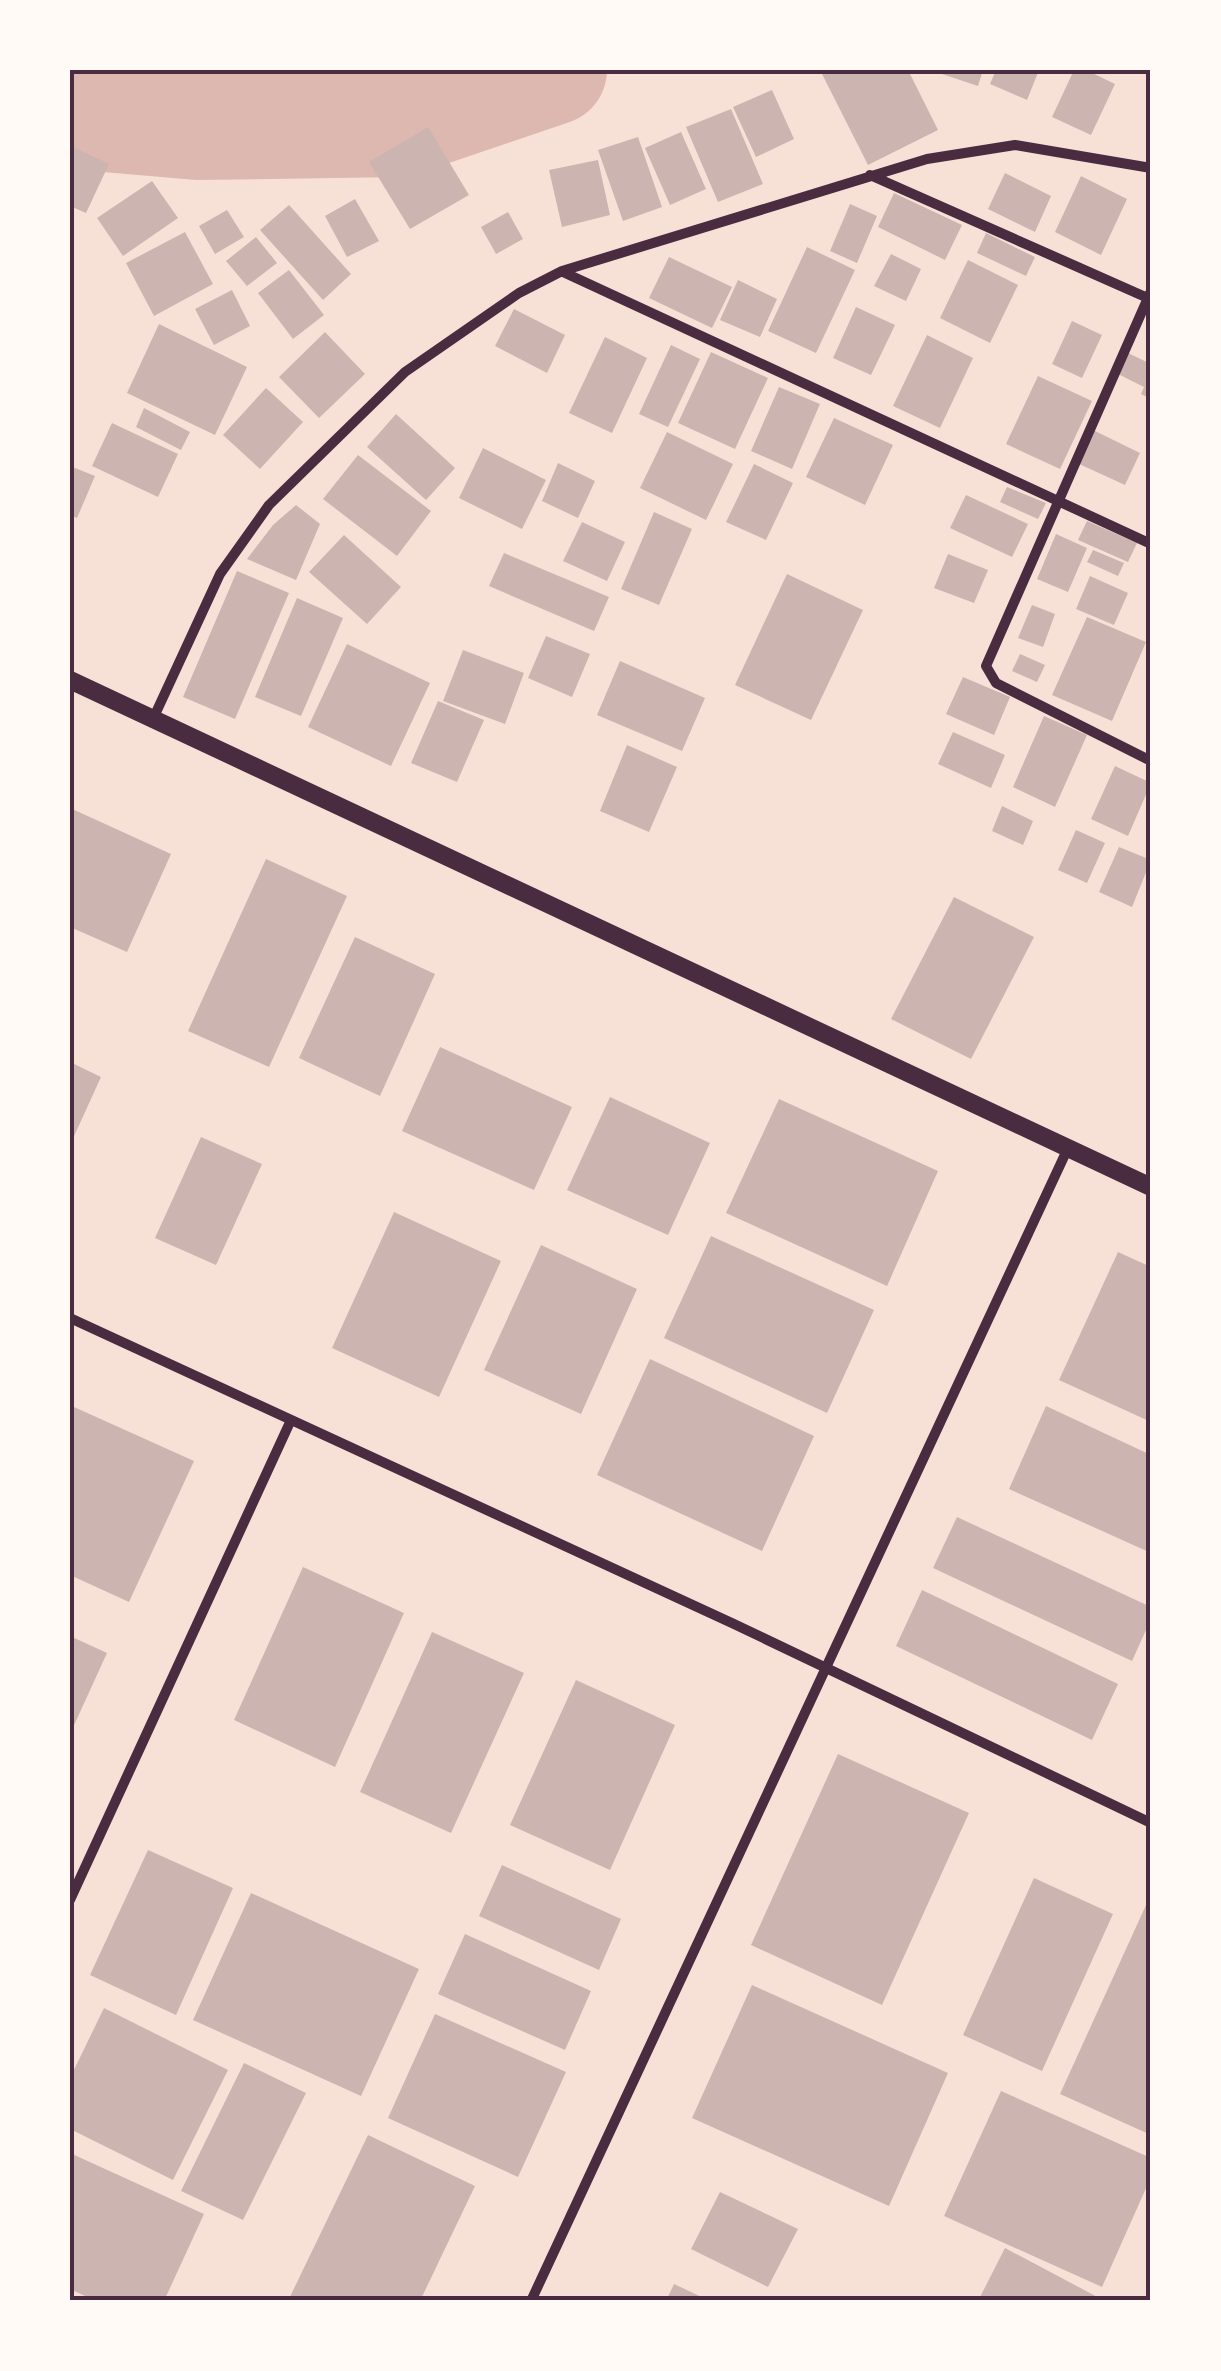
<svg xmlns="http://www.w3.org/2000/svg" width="1221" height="2371" viewBox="0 0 1221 2371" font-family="'Work Sans',sans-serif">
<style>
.water{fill:#dcb8b0}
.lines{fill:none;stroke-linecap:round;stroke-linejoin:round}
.river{stroke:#dcb8b0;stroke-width:110}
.building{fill:#ccb4b1}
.minor{stroke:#4a2c40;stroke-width:10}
.tertiary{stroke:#4a2c40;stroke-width:18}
.neatline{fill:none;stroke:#4a2c40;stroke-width:4}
</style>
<rect width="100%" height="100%" fill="#f7e1d7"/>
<!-- water -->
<path class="water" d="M 70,70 L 271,70 L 127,126 L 70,123 Z"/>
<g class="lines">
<!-- river -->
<path class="river" d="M 70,114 L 198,125 L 399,122 L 552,70"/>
</g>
<!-- building -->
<path class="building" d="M 820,70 L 908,70 L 938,130 L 868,165 Z
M 943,70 L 983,70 L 978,86 L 942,74 Z
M 996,70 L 1039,70 L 1027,100 L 990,84 Z
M 1074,70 L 1086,70 L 1115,84 L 1091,135 L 1052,117 Z
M 772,90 L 794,139 L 756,157 L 733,107 Z
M 731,109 L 763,184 L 718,202 L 686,127 Z
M 428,127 L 469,195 L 410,229 L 369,162 Z
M 681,132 L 706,189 L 670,205 L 645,148 Z
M 638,137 L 662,207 L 623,221 L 598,150 Z
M 73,147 L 109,164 L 86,213 L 70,206 L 70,154 Z
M 598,160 L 610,215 L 562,227 L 549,170 Z
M 1005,173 L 1051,196 L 1035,232 L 988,209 Z
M 1081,176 L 1127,199 L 1101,255 L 1055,232 Z
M 152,181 L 178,218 L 123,256 L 97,218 Z
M 894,193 L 962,225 L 945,260 L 878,227 Z
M 355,199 L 379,241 L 347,257 L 325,216 Z
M 850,204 L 877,216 L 857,263 L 830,251 Z
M 289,205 L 351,274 L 323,300 L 260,230 Z
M 227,210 L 244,237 L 215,254 L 199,226 Z
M 508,212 L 523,239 L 496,254 L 481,227 Z
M 185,232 L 213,284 L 154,316 L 126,263 Z
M 986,233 L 1035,257 L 1026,276 L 977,253 Z
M 256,237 L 277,263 L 247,286 L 226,261 Z
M 807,247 L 855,270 L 816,353 L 768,331 Z
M 891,254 L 921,269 L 906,301 L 874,286 Z
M 669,257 L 732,287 L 712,328 L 649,298 Z
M 968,260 L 1018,285 L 990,343 L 940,318 Z
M 289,270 L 324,315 L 293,339 L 258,293 Z
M 738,280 L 777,299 L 760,337 L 720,320 Z
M 232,290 L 250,326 L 214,345 L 195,309 Z
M 856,307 L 895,325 L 871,375 L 833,358 Z
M 514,309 L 565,335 L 547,373 L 495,346 Z
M 1072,321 L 1102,335 L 1082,378 L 1052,364 Z
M 159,324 L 247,367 L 215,435 L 127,393 Z
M 325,332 L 365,374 L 319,418 L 279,377 Z
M 927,335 L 973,358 L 940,428 L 893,406 Z
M 605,337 L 647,358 L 612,433 L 569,413 Z
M 671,345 L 700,359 L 668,427 L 639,414 Z
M 711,352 L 768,378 L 735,449 L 678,423 Z
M 1128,353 L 1151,364 L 1151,399 L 1141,394 L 1144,387 L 1118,374 Z
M 1038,376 L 1092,401 L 1060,469 L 1006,444 Z
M 779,387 L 820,404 L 792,469 L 751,451 Z
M 266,388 L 303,422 L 260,469 L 223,435 Z
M 144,408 L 190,432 L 181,450 L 136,427 Z
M 396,414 L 455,468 L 426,500 L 367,447 Z
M 834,418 L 893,445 L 865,505 L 806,477 Z
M 112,423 L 178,454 L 158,497 L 92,466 Z
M 1093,430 L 1140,453 L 1125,485 L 1077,463 Z
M 667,432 L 733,464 L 706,520 L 640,488 Z
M 483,448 L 546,480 L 522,529 L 459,498 Z
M 358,455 L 431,511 L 397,556 L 323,499 Z
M 558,463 L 595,481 L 578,518 L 542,501 Z
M 754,464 L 793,483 L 766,540 L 726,522 Z
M 70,466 L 95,476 L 77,518 L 70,515 Z
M 1007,487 L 1046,503 L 1038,519 L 1000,502 Z
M 966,495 L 1028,524 L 1012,557 L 950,528 Z
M 296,505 L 320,524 L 296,580 L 247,559 L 273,525 Z
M 654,512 L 692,529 L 659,605 L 621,589 Z
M 1087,521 L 1137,543 L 1128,562 L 1078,540 Z
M 582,522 L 625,542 L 607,581 L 563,561 Z
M 1056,534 L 1087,548 L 1068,592 L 1037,579 Z
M 344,535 L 401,587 L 367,624 L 309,572 Z
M 1093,550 L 1124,563 L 1118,576 L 1087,562 Z
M 504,553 L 609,597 L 594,631 L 489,586 Z
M 948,554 L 988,570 L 974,603 L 934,588 Z
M 237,571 L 289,593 L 235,719 L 183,697 Z
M 787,574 L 863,610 L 811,720 L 735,685 Z
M 1090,576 L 1128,593 L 1114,625 L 1076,609 Z
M 297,598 L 343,618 L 301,716 L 255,697 Z
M 1032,605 L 1055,614 L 1043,647 L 1018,638 Z
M 1087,617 L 1146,642 L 1112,721 L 1052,695 Z
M 546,636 L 590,654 L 572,697 L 528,678 Z
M 347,644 L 430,683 L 391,766 L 308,727 Z
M 463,650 L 524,673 L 505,724 L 443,701 Z
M 1020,654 L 1045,665 L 1037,682 L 1012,671 Z
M 620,661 L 705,698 L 682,751 L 597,715 Z
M 963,677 L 1010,697 L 994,735 L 946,714 Z
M 438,701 L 484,720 L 457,782 L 411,763 Z
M 1044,716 L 1087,735 L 1055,807 L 1013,787 Z
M 953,732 L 1005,755 L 991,788 L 938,764 Z
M 627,745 L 677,767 L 649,832 L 600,811 Z
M 1115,766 L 1151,783 L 1128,836 L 1091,819 Z
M 1002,806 L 1033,821 L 1023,845 L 992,831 Z
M 70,808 L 171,854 L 127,952 L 70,927 Z
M 1076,830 L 1105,843 L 1087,883 L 1058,870 Z
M 1119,847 L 1151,860 L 1132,907 L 1099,892 Z
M 266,859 L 347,896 L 269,1067 L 188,1031 Z
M 954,897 L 1034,937 L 971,1059 L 891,1019 Z
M 355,937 L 435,974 L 380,1096 L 299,1058 Z
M 440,1047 L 572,1107 L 534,1190 L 402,1131 Z
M 70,1062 L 101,1077 L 70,1145 Z
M 610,1097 L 710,1143 L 668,1235 L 567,1190 Z
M 779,1099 L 938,1171 L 887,1286 L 726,1213 Z
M 201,1137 L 262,1164 L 216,1265 L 155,1238 Z
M 394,1212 L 501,1261 L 439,1397 L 332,1348 Z
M 711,1236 L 874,1310 L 827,1413 L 664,1338 Z
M 541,1245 L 637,1289 L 581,1414 L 484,1370 Z
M 1118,1252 L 1151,1267 L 1151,1422 L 1059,1380 Z
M 650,1359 L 814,1436 L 762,1551 L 597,1475 Z
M 1046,1406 L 1151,1455 L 1151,1553 L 1009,1489 Z
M 74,1407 L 194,1461 L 129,1602 L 70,1575 L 70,1416 Z
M 957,1517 L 1151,1607 L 1151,1619 L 1132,1661 L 933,1568 Z
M 303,1567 L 404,1613 L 335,1767 L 234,1720 Z
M 922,1590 L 1118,1684 L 1092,1740 L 896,1646 Z
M 432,1632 L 524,1673 L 451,1833 L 360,1792 Z
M 70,1636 L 107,1653 L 70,1734 Z
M 576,1680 L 675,1725 L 610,1870 L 510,1825 Z
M 838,1754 L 969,1813 L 882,2005 L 751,1945 Z
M 148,1850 L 233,1888 L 176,2015 L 90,1975 Z
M 502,1865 L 621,1919 L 599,1970 L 479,1916 Z
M 1034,1878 L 1113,1914 L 1042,2071 L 963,2035 Z
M 251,1893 L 419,1969 L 361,2096 L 193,2020 Z
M 1151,1894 L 1151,2135 L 1060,2094 Z
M 465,1934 L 591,1991 L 565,2050 L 438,1994 Z
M 752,1985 L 948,2073 L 889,2206 L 692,2118 Z
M 104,2008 L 228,2070 L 173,2180 L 70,2129 L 70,2078 Z
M 435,2014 L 566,2072 L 518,2177 L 388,2118 Z
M 244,2063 L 306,2093 L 243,2220 L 181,2191 Z
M 1001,2091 L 1151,2158 L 1151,2177 L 1102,2287 L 944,2216 Z
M 368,2135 L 475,2186 L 420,2301 L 288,2301 Z
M 70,2153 L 204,2214 L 164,2301 L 96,2301 L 70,2289 Z
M 720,2192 L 798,2229 L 768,2287 L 691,2249 Z
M 1005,2248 L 1105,2301 L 978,2301 Z
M 674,2284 L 710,2301 L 666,2301 Z"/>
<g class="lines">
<!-- minor -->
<path class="minor" d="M 870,175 L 1150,299
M 563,272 L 1151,544
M 1151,291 L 986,666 L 996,683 L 1151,761
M 153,719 L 220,574 L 269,505 L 405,372 L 519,293 L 562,271 L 927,159 L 1015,145 L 1151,168
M 70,1318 L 734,1624 L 1151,1823
M 70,1900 L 291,1420
M 531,2301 L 1068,1148"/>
<!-- tertiary -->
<path class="tertiary" d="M 70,680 L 1151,1187"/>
</g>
<!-- border -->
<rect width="1221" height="2371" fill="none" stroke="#fffaf5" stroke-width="145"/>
<rect x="72" y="72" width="1076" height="2226" class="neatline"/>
</svg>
